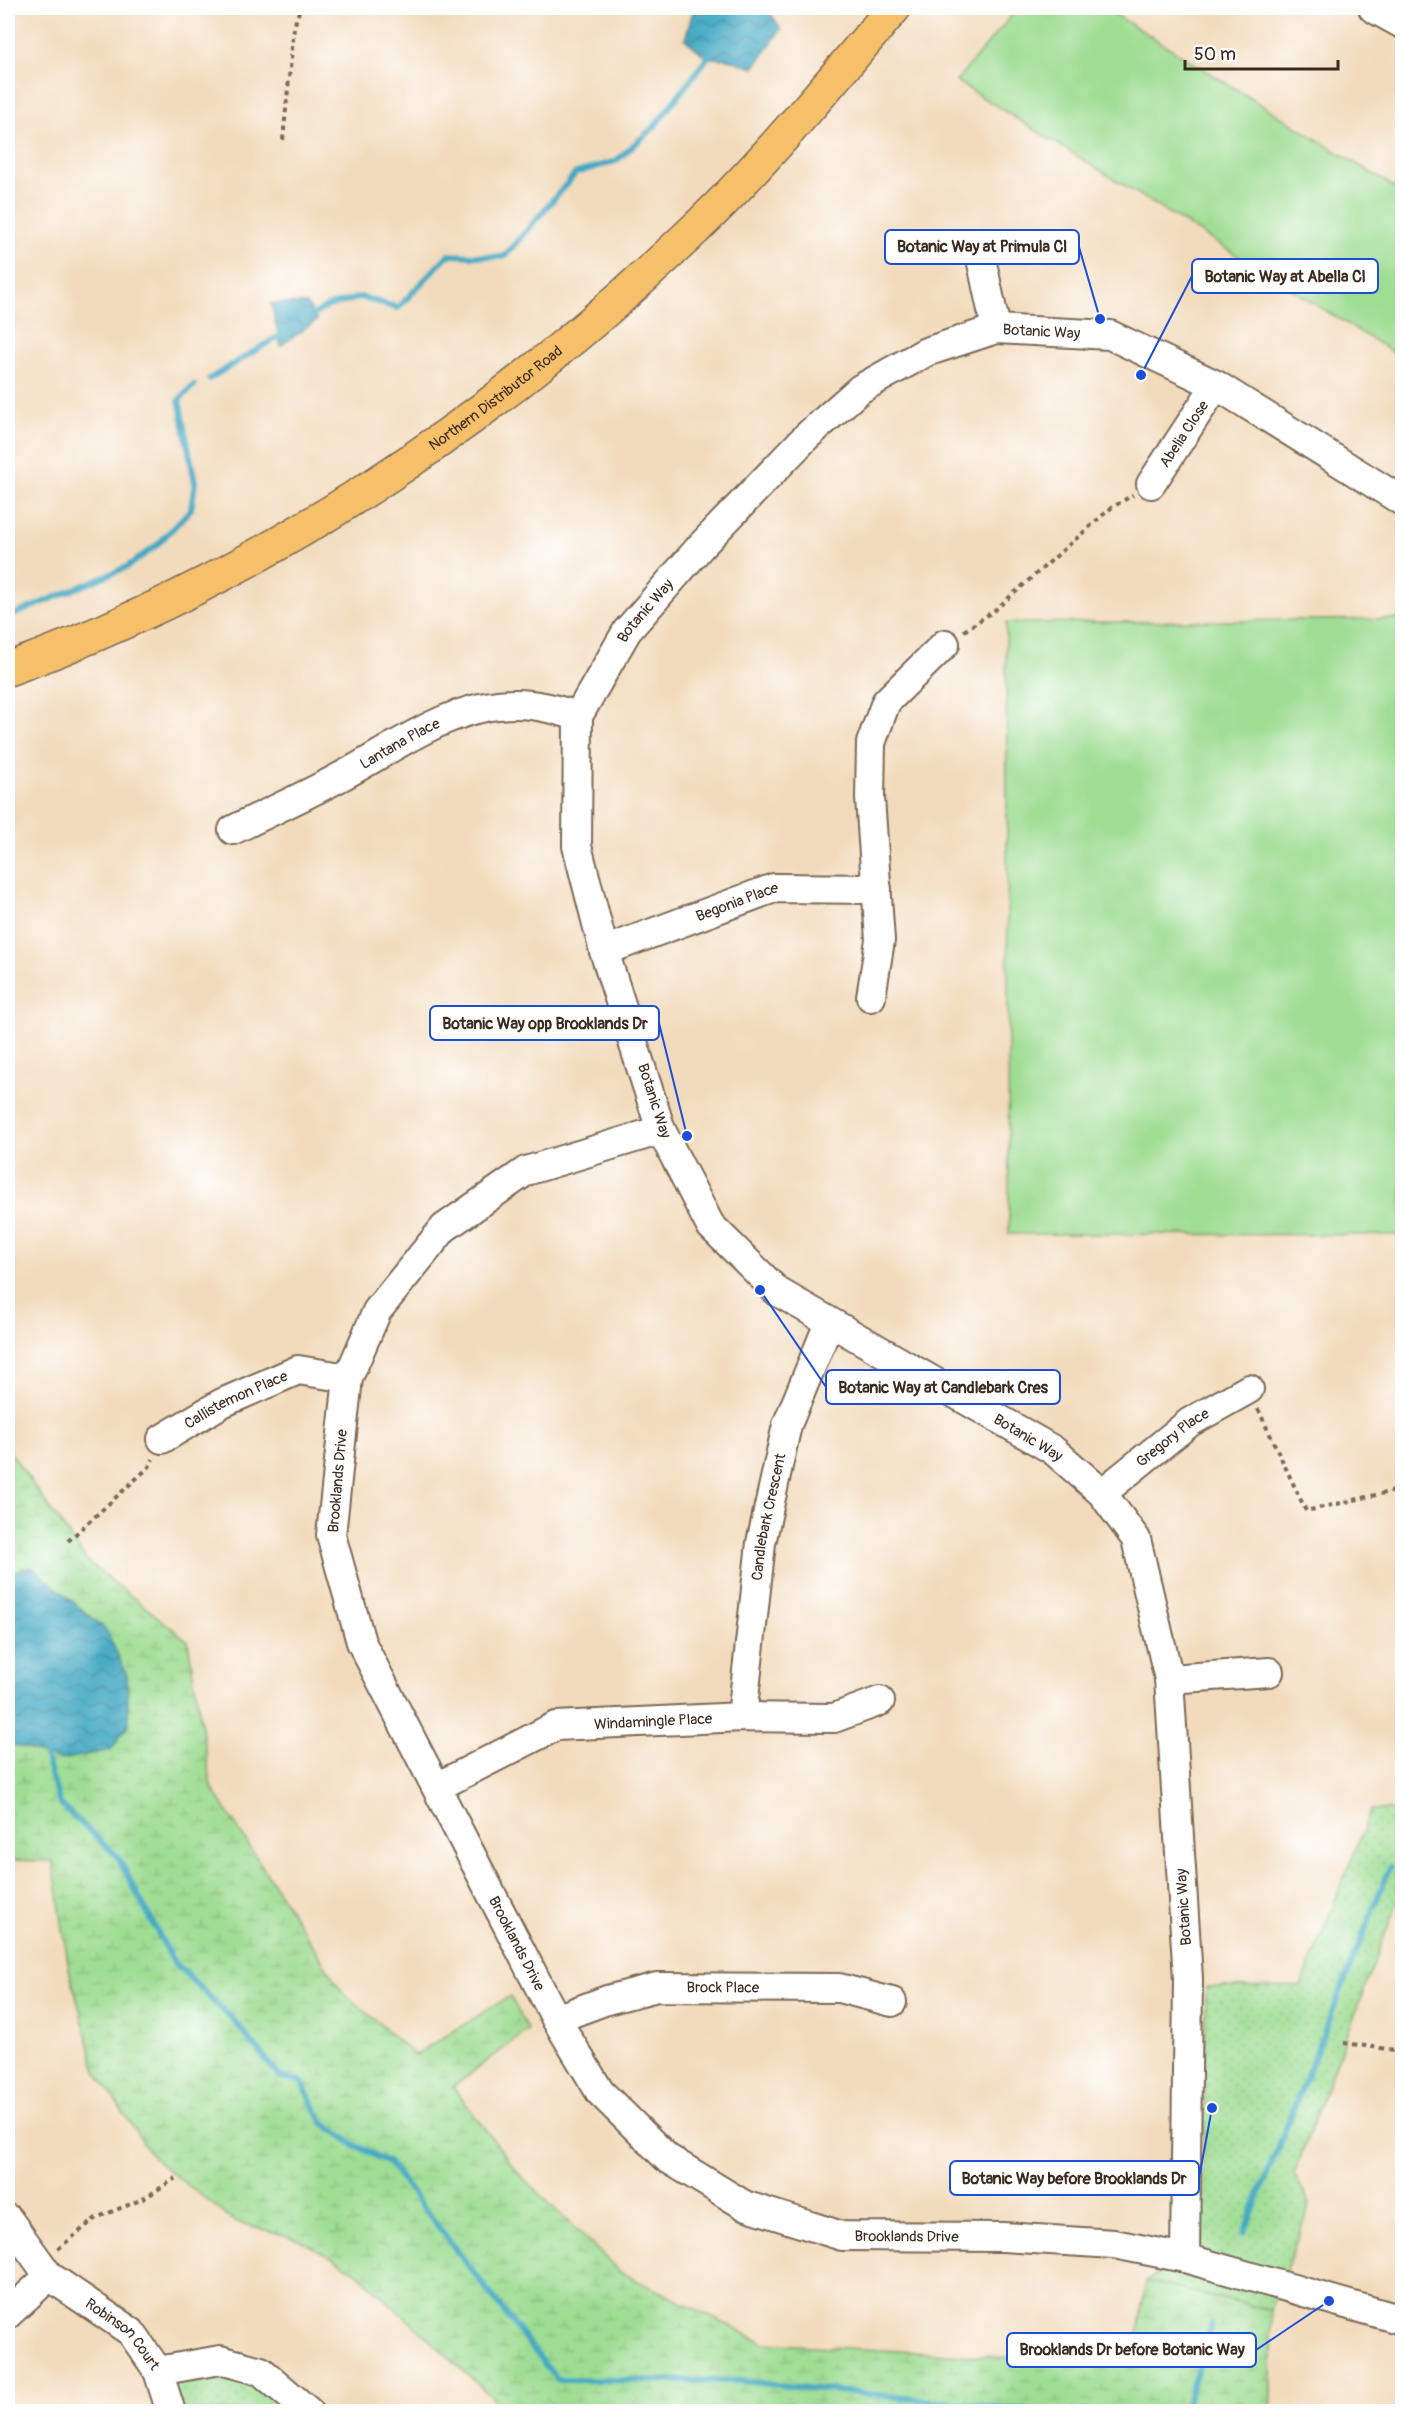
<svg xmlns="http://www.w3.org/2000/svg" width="1410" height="2419" viewBox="0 0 1410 2419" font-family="Pangolin,sans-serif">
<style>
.grass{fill:#9fdd93;stroke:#6d8458;stroke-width:1.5}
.wetland{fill:url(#wetland-marsh);stroke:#6d8458;stroke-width:1.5}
.park{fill:url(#park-dots);stroke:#6d8458;stroke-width:1.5}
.water{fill:url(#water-waves);stroke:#3f6a70;stroke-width:1.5}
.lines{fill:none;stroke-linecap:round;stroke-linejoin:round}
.stream{stroke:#43a9c3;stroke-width:6}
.minor-casing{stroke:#7b6855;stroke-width:32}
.major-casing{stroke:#7b6855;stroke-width:36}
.path{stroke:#7b6855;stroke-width:4;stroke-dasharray:4.5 4.5;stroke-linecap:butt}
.minor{stroke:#fff;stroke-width:28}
.major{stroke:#f6c06b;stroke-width:33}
.labels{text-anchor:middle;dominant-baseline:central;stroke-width:6;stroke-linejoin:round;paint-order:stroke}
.street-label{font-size:15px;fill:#3b2a1e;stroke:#fff}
.leader{fill:none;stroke:#1d4ed8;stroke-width:2}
.callout-dot{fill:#1d4ed8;stroke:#fff;stroke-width:2}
.callout{fill:#fff;stroke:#1d4ed8;stroke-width:2}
.callout-label{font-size:16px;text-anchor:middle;font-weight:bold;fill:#3b2a1e}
</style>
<defs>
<pattern id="wetland-marsh" width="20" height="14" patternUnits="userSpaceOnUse" patternTransform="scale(1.5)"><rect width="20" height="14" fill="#9fdd93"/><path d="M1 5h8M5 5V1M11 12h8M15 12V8" fill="none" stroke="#8abe7e"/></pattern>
<pattern id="park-dots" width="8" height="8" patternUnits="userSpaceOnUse" patternTransform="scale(1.5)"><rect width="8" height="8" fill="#9fdd93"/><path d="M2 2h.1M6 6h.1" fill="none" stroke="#8abe7e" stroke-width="1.8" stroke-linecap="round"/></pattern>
<pattern id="water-waves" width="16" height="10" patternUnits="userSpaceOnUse" patternTransform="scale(1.5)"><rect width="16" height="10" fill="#43a9c3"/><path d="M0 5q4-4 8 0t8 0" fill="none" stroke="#398a9e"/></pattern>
</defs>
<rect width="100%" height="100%" fill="#fff"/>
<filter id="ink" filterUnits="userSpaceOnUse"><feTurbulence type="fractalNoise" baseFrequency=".0167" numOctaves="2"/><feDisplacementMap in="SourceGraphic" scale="12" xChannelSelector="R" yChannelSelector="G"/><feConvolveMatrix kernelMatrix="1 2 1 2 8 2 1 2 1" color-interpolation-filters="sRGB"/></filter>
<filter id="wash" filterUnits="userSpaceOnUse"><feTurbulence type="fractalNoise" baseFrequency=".008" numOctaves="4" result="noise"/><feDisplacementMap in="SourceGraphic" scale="24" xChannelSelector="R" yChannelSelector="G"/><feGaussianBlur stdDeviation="1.35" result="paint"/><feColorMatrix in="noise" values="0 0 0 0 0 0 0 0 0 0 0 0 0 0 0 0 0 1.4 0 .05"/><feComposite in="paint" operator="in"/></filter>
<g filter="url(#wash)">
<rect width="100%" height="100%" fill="#f2dbbc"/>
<!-- grass -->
<path class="grass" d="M 1018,8 L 1105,8 L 1402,192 L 1402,358 L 956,81 Z
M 1402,619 L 1402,1235 L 1009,1234 L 1006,623 Z"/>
<!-- wetland -->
<path class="wetland" d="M 8,1449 L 88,1562 L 188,1641 L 211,1786 L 341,1990 L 415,2055 L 510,1996 L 528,2030 L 453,2087 L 520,2175 L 620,2272 L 764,2343 L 1133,2365 L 1146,2281 L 1271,2310 L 1271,2411 L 507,2411 L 354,2270 L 298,2239 L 234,2221 L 153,2158 L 96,2071 L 69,1969 L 53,1861 L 8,1860 Z"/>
<!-- park -->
<path class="park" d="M 1371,1810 L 1402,1810 L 1402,1903 L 1397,1903 L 1294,2174 L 1310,2204 L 1271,2310 L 1146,2281 L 1185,2258 L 1203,2203 L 1206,1987 L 1301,1986 Z
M 220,2360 L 309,2411 L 171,2411 L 158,2371 Z"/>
<!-- water -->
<path class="water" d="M 694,8 L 767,8 L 781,29 L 754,68 L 728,59 L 707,58 L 685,39 Z
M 271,303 L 307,304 L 317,320 L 281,346 Z
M 32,1567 L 107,1631 L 127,1676 L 129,1723 L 111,1750 L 61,1760 L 8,1743 L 8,1573 Z"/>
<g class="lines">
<!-- stream -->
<path class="stream" d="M 308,318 L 328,306 L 361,297 L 398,308 L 448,255 L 504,257 L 576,173 L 616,161 L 654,127 L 711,53
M 209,379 L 284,333
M 8,617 L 127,567 L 157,545 L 191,509 L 195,482 L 179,400 L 194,385
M 43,1748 L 60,1804 L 117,1856 L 173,1961 L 236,2023 L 280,2077 L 301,2081 L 322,2122 L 353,2144 L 389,2163 L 557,2380 L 741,2381 L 1042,2412
M 1244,2233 L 1390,1867
M 1184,2412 L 1212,2324"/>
</g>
</g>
<g filter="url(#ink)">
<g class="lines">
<!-- minor casing -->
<g class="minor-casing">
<g id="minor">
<path d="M 1373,8 L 1402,24"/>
<path d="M 982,263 L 996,329"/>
<path id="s1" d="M 1151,484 L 1216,385"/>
<path id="s2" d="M 233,830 C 269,812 305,796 340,777 C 395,748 450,704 515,704 C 537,704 558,710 578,716"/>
<path id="s3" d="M 604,951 L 774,888 L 877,889"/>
<path d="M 871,997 L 880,940 L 870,798 L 871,743 L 886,702 L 945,644"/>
<path id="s4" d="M 661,1130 L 526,1171 L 444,1228 L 377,1311 L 348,1378 L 331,1535 L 361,1642 L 556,2019 L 600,2092 L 667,2158 L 744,2205 L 842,2236 L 1003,2237 L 1114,2244 L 1185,2258 L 1402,2320"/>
<path id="s5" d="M 162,1439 L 222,1403 L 298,1370 L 348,1378"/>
<path id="s6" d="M 1102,1493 L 1190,1422 L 1249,1389"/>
<path d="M 1169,1679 L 1269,1672"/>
<path id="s7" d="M 742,1717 L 761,1543 L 787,1425 L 829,1323"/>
<path id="s8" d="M 437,1787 L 556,1726 L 742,1717 L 834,1718 L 880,1701"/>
<path id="s9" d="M 556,2019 L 607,2000 L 657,1987 L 839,1988 L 892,2002"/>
<path id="s10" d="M 8,2219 L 49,2276 L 131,2332 L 158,2371 L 171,2412"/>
<path id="s11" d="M 1185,2258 L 1188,1979 L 1169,1679 L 1136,1539 L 1102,1493 L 1053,1450 L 778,1292 L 710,1225 L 661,1130 L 604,951 L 577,846 L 578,716 L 627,631 L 701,546 L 807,436 L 860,389 L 926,352 L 996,329 L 1110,335 L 1216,385 L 1402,501"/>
<path d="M 8,2314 L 49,2276"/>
<path d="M 158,2371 L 220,2360 L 261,2371 L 309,2412"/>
</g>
</g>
<!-- major casing -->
<g class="major-casing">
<g id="major">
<path id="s12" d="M 8,669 C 263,577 495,420 691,233 C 764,164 829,83 894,8"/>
</g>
</g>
<!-- path -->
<path class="path" d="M 1109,10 L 1116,8
M 283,140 L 294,27 L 300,8
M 964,631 L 995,610 L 1111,508 L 1133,495
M 1258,1409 L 1306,1511 L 1402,1489
M 68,1541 L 149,1467 L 153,1459
M 1344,2043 L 1402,2051
M 58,2249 L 96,2218 L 143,2199 L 176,2178"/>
<!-- minor -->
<use href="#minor" class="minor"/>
<!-- major -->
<use href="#major" class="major"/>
</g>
</g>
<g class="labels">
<!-- street labels -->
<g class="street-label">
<text stroke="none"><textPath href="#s11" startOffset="2421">Botanic Way</textPath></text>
<text stroke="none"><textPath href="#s12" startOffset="560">Northern Distributor Road</textPath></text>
<text stroke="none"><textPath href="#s1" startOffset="60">Abelia Close</textPath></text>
<text stroke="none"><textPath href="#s11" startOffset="1917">Botanic Way</textPath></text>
<text stroke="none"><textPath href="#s2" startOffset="188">Lantana Place</textPath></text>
<text stroke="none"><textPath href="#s3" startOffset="142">Begonia Place</textPath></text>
<text transform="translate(654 1101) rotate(72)">Botanic Way</text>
<text stroke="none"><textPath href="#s5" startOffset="84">Callistemon Place</textPath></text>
<text transform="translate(1028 1438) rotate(31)">Botanic Way</text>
<text stroke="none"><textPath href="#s6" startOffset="90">Gregory Place</textPath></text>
<text transform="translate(338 1481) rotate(-85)">Brooklands Drive</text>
<text stroke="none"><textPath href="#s7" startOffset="202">Candlebark Crescent</textPath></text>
<text stroke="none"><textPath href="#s8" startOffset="231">Windamingle Place</textPath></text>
<text transform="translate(1184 1907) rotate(-94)">Botanic Way</text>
<text stroke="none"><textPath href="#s4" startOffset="1029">Brooklands Drive</textPath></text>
<text stroke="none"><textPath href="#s9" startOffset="172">Brock Place</textPath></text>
<text stroke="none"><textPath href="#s4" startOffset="1551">Brooklands Drive</textPath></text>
<text stroke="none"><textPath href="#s10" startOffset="165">Robinson Court</textPath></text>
</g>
</g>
<!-- callouts -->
<path class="leader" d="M1100 319L1079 247M1141 375L1192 276M687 1136L659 1023M760 1290L826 1387M1212 2108L1199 2178M1329 2301L1256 2350"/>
<g class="callout-dot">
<circle cx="1100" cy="319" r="6"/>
<circle cx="1141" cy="375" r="6"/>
<circle cx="687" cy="1136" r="6"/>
<circle cx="760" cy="1290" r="6"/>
<circle cx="1212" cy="2108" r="6"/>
<circle cx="1329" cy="2301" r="6"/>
</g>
<g class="callout">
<rect x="885" y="230" width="194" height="34" rx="6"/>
<rect x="1192" y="259" width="186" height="34" rx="6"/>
<rect x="430" y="1006" width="229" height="34" rx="6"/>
<rect x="826" y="1370" width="234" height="34" rx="6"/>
<rect x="950" y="2161" width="249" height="34" rx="6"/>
<rect x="1007" y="2333" width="249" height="34" rx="6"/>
</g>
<g class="callout-label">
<text x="982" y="252">Botanic Way at Primula Cl</text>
<text x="1285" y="282">Botanic Way at Abella Cl</text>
<text x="545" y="1029">Botanic Way opp Brooklands Dr</text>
<text x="943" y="1393">Botanic Way at Candlebark Cres</text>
<text x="1074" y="2184">Botanic Way before Brooklands Dr</text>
<text x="1132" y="2355">Brooklands Dr before Botanic Way</text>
</g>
<!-- margin -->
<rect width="1410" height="2419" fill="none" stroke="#fff" stroke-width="30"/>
<!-- scale -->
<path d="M1185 60v9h153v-9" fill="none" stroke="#3b2a1e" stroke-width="3"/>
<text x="1194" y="60" font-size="18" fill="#3b2a1e" stroke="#ffffff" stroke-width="4.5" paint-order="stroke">50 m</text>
</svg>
